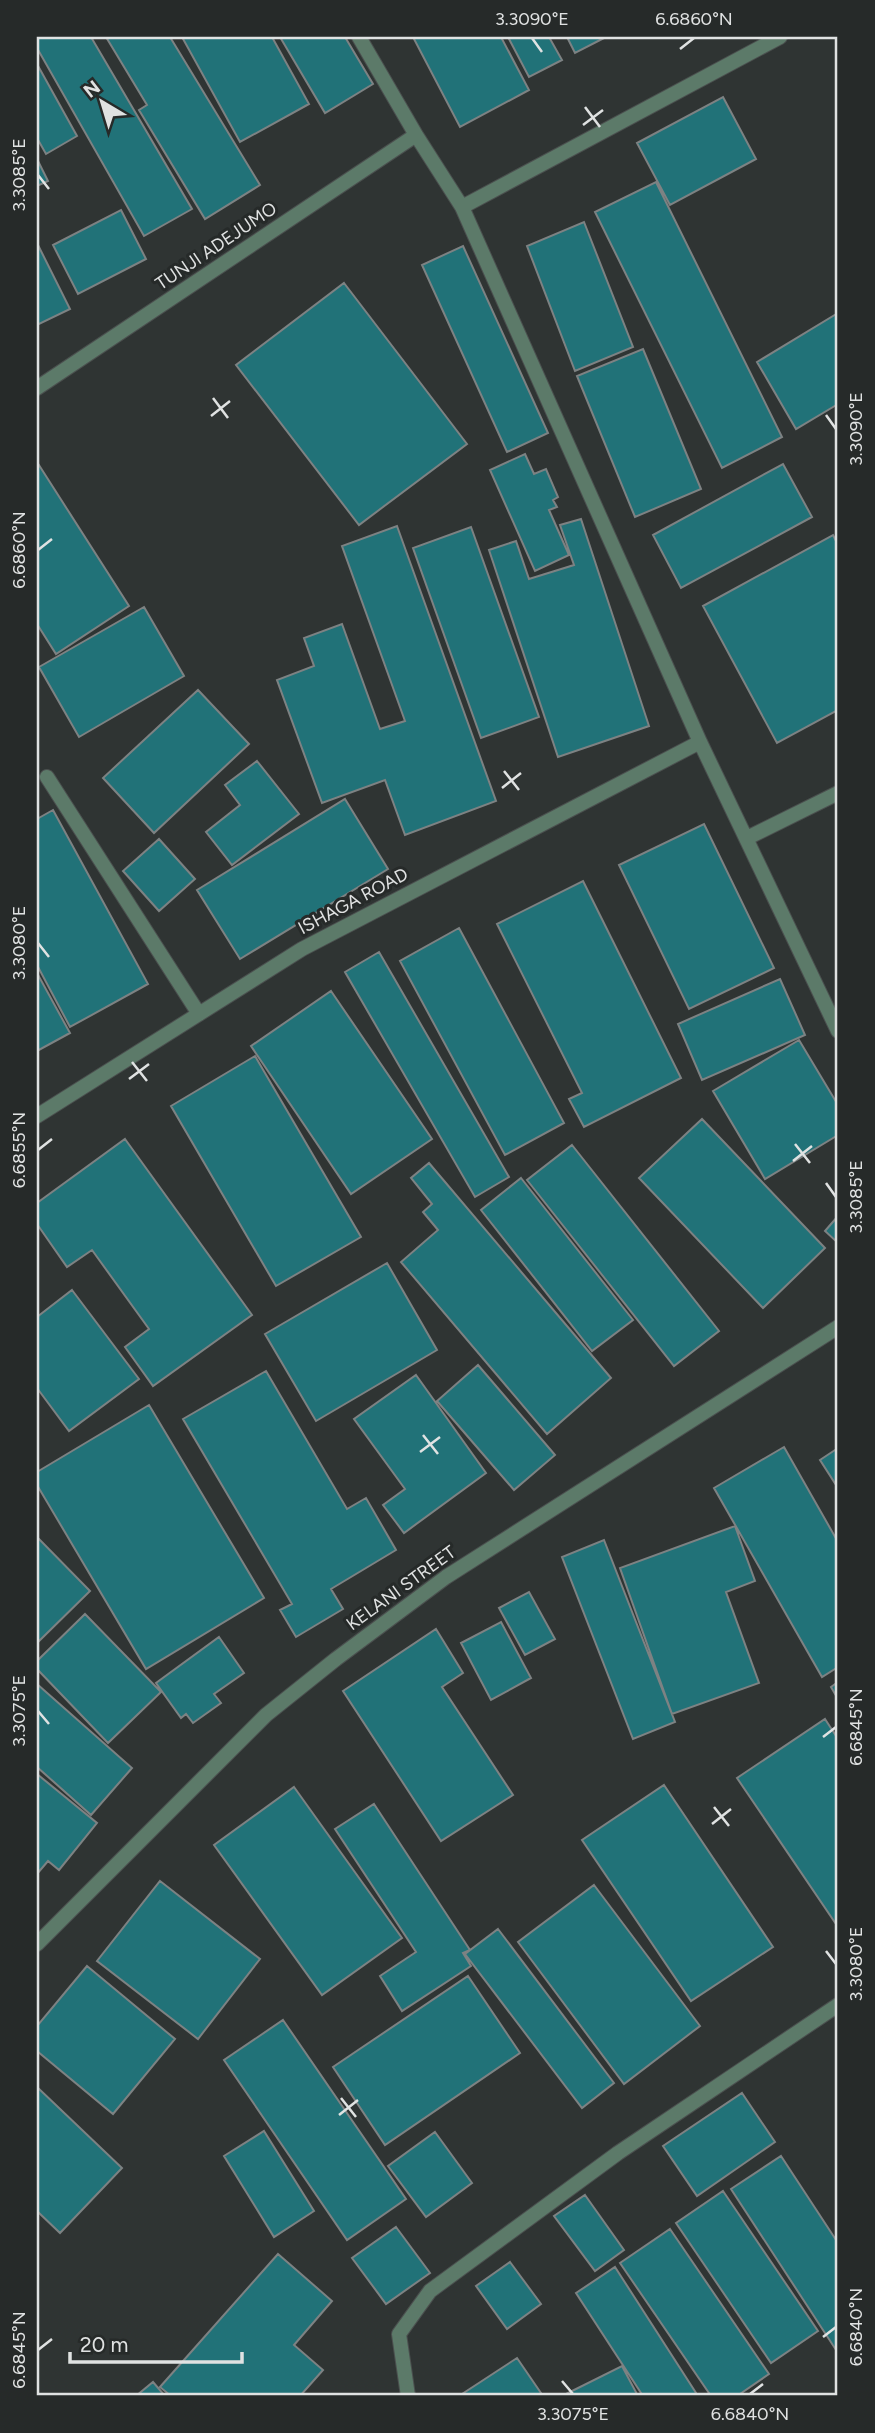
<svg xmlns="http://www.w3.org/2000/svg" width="875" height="2433" viewBox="0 0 875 2433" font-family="Figtree,sans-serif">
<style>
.building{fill:#217278;stroke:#7d8283;stroke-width:2}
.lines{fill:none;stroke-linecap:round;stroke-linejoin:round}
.street-casing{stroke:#4b504f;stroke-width:16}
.street{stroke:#5c7a69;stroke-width:14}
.ticks{fill:none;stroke:#e0e2e2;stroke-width:2.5}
.labels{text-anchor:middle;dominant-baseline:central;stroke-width:6;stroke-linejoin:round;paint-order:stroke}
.street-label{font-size:18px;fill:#e0e2e2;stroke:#262a29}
.neatline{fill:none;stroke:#e0e2e2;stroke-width:2.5}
.ticks-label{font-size:18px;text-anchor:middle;fill:#e0e2e2}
</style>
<rect width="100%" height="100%" fill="#2f3433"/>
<!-- building -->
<path class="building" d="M 37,37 L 91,37 L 192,209 L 144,236 L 37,48 Z
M 106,37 L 170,37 L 260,185 L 205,219 L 139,110 L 147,105 Z
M 182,37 L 272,37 L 309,104 L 240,142 Z
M 280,37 L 345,37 L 373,84 L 325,113 Z
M 413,37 L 501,37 L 529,90 L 460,127 Z
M 508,37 L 549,37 L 562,60 L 529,77 Z
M 567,37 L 606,37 L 575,53 Z
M 37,64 L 77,136 L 46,154 L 37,138 Z
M 723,97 L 756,159 L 670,205 L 637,143 Z
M 37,159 L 48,181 L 37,186 Z
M 656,182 L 782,437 L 722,468 L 595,212 Z
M 121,210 L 146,259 L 78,294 L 53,245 Z
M 584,222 L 633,347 L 575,371 L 527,246 Z
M 37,243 L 70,309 L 37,325 Z
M 463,246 L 548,433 L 507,452 L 422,265 Z
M 344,283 L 467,444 L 359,525 L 236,365 Z
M 838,313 L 838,404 L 796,429 L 757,362 Z
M 643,349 L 701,489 L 635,517 L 577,376 Z
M 525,454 L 534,474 L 546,469 L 558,497 L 553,500 L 557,507 L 549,510 L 569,555 L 535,571 L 490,470 Z
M 37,462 L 129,606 L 56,654 L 37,624 Z
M 783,464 L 812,517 L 681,588 L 653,535 Z
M 581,519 L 649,726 L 558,757 L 489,550 L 516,541 L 529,579 L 574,565 L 560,525 Z
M 397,526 L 496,801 L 405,835 L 385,780 L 322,803 L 277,680 L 314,666 L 304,638 L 342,624 L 380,729 L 405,721 L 342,546 Z
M 471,527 L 539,717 L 481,738 L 413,548 Z
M 833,535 L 838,545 L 838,710 L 777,743 L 703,606 Z
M 144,607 L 184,676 L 79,737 L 39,667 Z
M 198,690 L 249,744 L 154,833 L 103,778 Z
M 257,761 L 299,814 L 232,865 L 206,832 L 240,805 L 225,785 Z
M 345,799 L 388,869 L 240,959 L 197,890 Z
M 53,810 L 148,984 L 70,1027 L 37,965 L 37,819 Z
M 704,824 L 774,968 L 689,1009 L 619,865 Z
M 159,839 L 195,879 L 159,911 L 123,871 Z
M 583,881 L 681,1078 L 584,1127 L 569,1099 L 582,1093 L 497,924 Z
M 459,928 L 564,1123 L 505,1155 L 400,961 Z
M 379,952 L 509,1177 L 475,1197 L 345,972 Z
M 37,973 L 70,1033 L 37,1051 Z
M 780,979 L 805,1035 L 702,1080 L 678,1024 Z
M 331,991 L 432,1139 L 351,1194 L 251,1046 Z
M 799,1040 L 838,1105 L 838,1135 L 765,1179 L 713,1091 Z
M 255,1056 L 361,1237 L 276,1286 L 171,1106 Z
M 702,1119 L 825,1248 L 763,1308 L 639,1178 Z
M 125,1139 L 252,1315 L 153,1386 L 125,1347 L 149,1329 L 92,1250 L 67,1267 L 37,1224 L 37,1203 Z
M 572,1145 L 719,1331 L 674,1366 L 527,1180 Z
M 429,1163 L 611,1378 L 547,1434 L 401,1262 L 438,1230 L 423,1212 L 432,1204 L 411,1178 Z
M 521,1178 L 633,1320 L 592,1351 L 481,1210 Z
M 838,1216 L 838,1243 L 825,1231 Z
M 387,1263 L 437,1350 L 316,1421 L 265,1334 Z
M 72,1290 L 139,1379 L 69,1431 L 37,1388 L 37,1317 Z
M 478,1365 L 555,1455 L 514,1490 L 437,1401 Z
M 266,1371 L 347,1509 L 366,1498 L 396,1550 L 331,1589 L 343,1609 L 296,1637 L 280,1610 L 292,1604 L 183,1419 Z
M 416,1375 L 486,1473 L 404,1533 L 383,1505 L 405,1489 L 354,1419 Z
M 149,1405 L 264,1598 L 146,1669 L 37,1485 L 37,1472 Z
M 784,1447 L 838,1542 L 838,1667 L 822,1677 L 714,1488 Z
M 838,1448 L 838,1488 L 820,1460 Z
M 735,1526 L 755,1581 L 726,1592 L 759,1683 L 672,1714 L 620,1568 Z
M 37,1537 L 90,1591 L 37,1643 Z
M 604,1540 L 675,1722 L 633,1739 L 562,1557 Z
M 529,1592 L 555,1639 L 525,1655 L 499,1608 Z
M 85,1614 L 161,1692 L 108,1743 L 37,1669 L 37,1661 Z
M 501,1622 L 531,1678 L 491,1700 L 461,1643 Z
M 436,1629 L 463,1673 L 442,1687 L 513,1795 L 441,1841 L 343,1691 Z
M 219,1637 L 244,1673 L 214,1694 L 221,1703 L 193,1723 L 186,1714 L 181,1718 L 156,1683 Z
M 838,1682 L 838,1699 L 831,1687 Z
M 37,1684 L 132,1768 L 91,1815 L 37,1767 Z
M 825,1719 L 838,1739 L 838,1927 L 737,1778 Z
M 37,1774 L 97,1823 L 59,1870 L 48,1861 L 37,1874 Z
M 664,1785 L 773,1947 L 691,2001 L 582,1840 Z
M 294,1787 L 402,1938 L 322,1995 L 214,1845 Z
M 374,1804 L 470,1950 L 463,1953 L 471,1966 L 402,2011 L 380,1976 L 416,1952 L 335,1829 Z
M 160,1881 L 260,1959 L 198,2039 L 97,1961 Z
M 594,1885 L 700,2026 L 624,2084 L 518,1942 Z
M 498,1929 L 614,2083 L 582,2108 L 465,1954 Z
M 87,1966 L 175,2039 L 113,2114 L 37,2051 L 37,2026 Z
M 468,1976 L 520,2053 L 385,2145 L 333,2067 Z
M 283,2020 L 406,2199 L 347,2240 L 224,2060 Z
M 37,2087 L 122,2168 L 60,2233 L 37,2211 Z
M 742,2093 L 775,2142 L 697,2196 L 663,2146 Z
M 264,2131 L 314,2211 L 274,2237 L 224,2156 Z
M 435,2132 L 472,2183 L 426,2217 L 388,2166 Z
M 781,2156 L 838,2243 L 838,2353 L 731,2189 Z
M 723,2191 L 818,2331 L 771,2363 L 676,2223 Z
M 585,2195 L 624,2250 L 595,2271 L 554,2216 Z
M 396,2227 L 430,2273 L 386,2304 L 352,2258 Z
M 670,2229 L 769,2374 L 737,2396 L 711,2396 L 620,2263 Z
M 278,2254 L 332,2301 L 294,2345 L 323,2370 L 300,2396 L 171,2396 L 160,2387 Z
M 510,2262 L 541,2304 L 507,2329 L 476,2286 Z
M 615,2267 L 698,2396 L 643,2396 L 576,2293 Z
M 517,2358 L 543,2396 L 459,2396 Z
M 622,2366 L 638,2396 L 562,2396 Z
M 153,2382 L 165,2396 L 136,2396 Z"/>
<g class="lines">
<!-- street casing -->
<g class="street-casing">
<path id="street" d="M 359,37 L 416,135 L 462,207 L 700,742 L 838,1031
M 462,207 L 780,37
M 37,388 L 416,135
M 47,777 L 199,1014
M 747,838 L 838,793
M 37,1116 L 302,949 L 700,742
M 37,1944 L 266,1715 L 336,1659 L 446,1577 L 838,1327
M 408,2396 L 399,2334 L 430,2291 L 618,2153 L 838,2005"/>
</g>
<!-- street -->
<use href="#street" class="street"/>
</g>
<!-- ticks -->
<path class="ticks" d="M 532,38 L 542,52M 680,49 L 694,38M 585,107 L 600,127M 583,125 L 603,110M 38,175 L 49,189M 213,398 L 228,418M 826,415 L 836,429M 211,416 L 230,401M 38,550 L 52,539M 504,771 L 519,790M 502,788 L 521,773M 38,943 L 49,957M 132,1062 L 147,1081M 129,1079 L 149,1064M 795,1144 L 810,1163M 38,1150 L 52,1139M 793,1161 L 812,1146M 826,1183 L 836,1197M 423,1435 L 438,1454M 420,1452 L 440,1437M 38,1711 L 49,1724M 823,1737 L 836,1727M 714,1807 L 729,1826M 712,1824 L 731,1809M 826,1951 L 836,1964M 341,2098 L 356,2117M 339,2115 L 358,2100M 823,2337 L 836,2327M 38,2350 L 52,2339M 562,2381 L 573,2394M 750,2394 L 763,2384"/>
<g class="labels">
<!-- street labels -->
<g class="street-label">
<text transform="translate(216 246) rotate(-34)">TUNJI ADEJUMO</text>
<text transform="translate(353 901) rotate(-28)">ISHAGA ROAD</text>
<text transform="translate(401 1588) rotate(-36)">KELANI STREET</text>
</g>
</g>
<!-- border -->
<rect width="875" height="2433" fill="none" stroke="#262a29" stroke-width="77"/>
<!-- north arrow -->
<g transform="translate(102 102) rotate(322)" stroke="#262a29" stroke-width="5" paint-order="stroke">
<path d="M0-5L12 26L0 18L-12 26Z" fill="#e0e2e2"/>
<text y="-10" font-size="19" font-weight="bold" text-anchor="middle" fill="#e0e2e2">N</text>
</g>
<!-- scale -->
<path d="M70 2352v10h172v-10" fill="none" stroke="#e0e2e2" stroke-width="3.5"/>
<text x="80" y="2352" font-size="21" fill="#e0e2e2" stroke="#262a29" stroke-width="5" paint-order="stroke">20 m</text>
<rect x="38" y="38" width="798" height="2356" class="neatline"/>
<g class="ticks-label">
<text x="532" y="25">3.3090°E</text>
<text x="694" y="25">6.6860°N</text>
<text transform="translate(19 175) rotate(-90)" y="6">3.3085°E</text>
<text transform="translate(856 429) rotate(-90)" y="6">3.3090°E</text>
<text transform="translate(19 550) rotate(-90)" y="6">6.6860°N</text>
<text transform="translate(19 943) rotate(-90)" y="6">3.3080°E</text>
<text transform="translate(19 1150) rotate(-90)" y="6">6.6855°N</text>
<text transform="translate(856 1197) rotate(-90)" y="6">3.3085°E</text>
<text transform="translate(19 1711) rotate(-90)" y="6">3.3075°E</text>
<text transform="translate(856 1727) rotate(-90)" y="6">6.6845°N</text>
<text transform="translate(856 1964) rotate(-90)" y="6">3.3080°E</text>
<text transform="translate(856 2327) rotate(-90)" y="6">6.6840°N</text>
<text transform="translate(19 2350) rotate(-90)" y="6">6.6845°N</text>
<text x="573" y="2420">3.3075°E</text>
<text x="750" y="2420">6.6840°N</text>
</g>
</svg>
